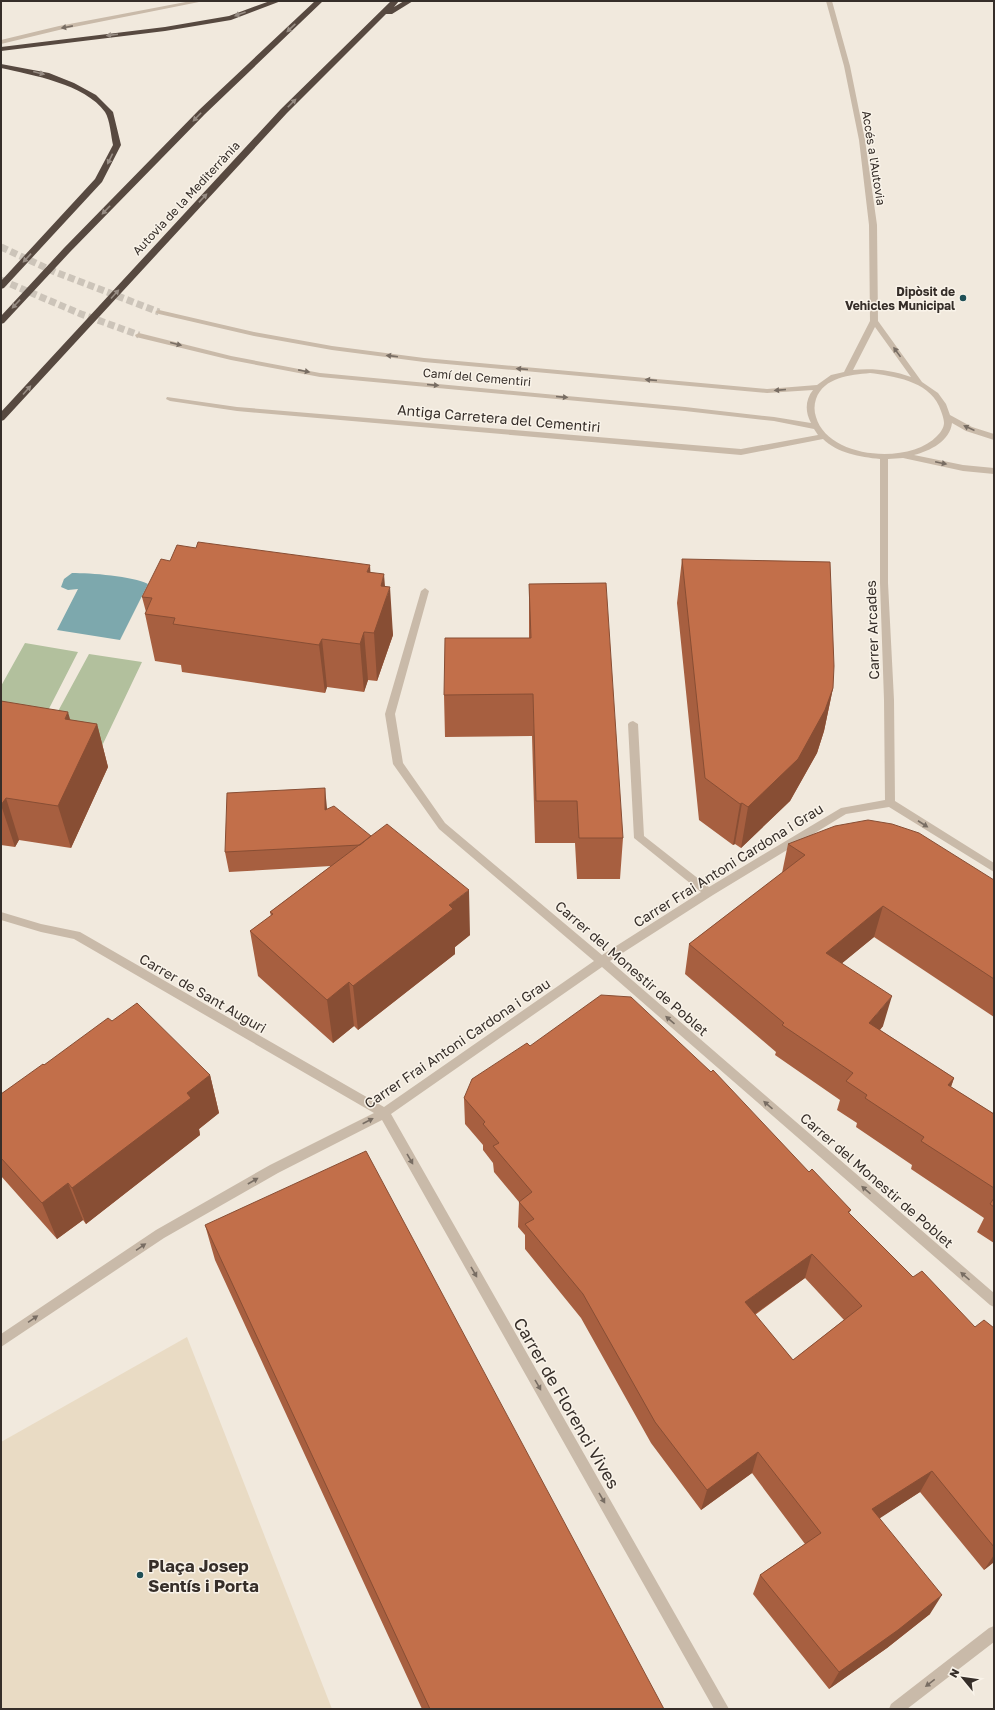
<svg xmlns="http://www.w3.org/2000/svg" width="995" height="1710" viewBox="0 0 995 1710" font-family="'Golos Text',sans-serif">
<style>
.green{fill:#b2c09d}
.plaza{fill:#e9dbc4}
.water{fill:#7da8ad}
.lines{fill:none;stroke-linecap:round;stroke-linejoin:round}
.minor-tunnel{stroke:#ccc4b9;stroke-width:7;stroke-dasharray:7 3.5;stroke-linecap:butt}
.minor{fill:#c9baa9;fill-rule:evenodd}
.highway{fill:#574940;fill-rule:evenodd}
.wall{fill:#a75f40;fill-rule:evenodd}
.shaded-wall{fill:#884e34}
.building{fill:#c26f4a;stroke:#884e34;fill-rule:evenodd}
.oneway{fill:#988d84}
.oneway2{fill:#786d63}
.poi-dot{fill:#1f4f56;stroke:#f9f3e9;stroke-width:1.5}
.labels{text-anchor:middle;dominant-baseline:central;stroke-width:3;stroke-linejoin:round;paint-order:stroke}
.far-street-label{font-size:12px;fill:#362e29;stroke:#f9f3e9}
.far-poi-label{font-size:12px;font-weight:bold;fill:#362e29;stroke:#f9f3e9;text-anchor:end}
.street-label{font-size:14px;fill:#362e29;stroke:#f9f3e9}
.near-street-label{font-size:17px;fill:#362e29;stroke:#f9f3e9}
.near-poi-label{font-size:17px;font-weight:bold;fill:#362e29;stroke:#f9f3e9;text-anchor:start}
</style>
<rect width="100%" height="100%" fill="#f1e9dd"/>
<!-- green -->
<path class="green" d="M 25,643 L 78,652 L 35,736 L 1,731 L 1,686 Z
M 89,654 L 142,662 L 101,748 L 43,739 Z"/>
<!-- plaza -->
<path class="plaza" d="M 187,1337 L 332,1709 L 1,1709 L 1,1442 Z"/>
<!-- water -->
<path class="water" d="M 72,573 C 90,573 133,576 148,584 L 120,640 L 57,630 L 78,589 L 68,590 L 61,587 L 64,579 Z"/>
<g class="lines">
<!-- minor-tunnel -->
<path class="minor-tunnel" d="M 1,247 L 55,272 L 159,312
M 1,280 L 81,314 L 139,335"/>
<!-- minor -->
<path class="minor" d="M 191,1 L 204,1 L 59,30 L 1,44 L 1,40 L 59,26 Z
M 826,1 L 832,1 L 850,66 L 865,140 L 877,225 L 878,321 L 922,382 L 938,393 L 946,404 L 950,415 L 972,427 L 994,434 L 994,440 L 966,431 L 952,423 C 950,441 930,451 914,455 L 963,465 L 994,468 L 994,474 L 963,471 L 903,458 L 888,459 L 888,583 L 894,700 L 895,801 L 994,863 L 994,872 L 889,807 L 846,814 L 713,895 L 610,961 L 994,1293 L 994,1307 L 990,1305 L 602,967 L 391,1114 L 729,1709 L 714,1709 L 382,1120 L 278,1173 L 164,1238 L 1,1347 L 1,1334 L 156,1230 L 270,1165 L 374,1113 L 74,939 L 41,932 L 1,920 L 1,912 L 41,924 L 80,932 L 384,1107 L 594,961 L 439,829 L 393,764 L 385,714 L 421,591 L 425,588 L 429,591 L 395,714 L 403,763 L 445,823 L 602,955 L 701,892 L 634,838 L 628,724 L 630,722 L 633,721 L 638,724 L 644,836 L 709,887 L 841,808 L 885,800 L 884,700 L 880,583 L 880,459 C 860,457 837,453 823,439 L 741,455 L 237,411 L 170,401 L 166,399 L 167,397 L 237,407 L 741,449 L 818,435 L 814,429 L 774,421 L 685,411 L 320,377 L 231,360 L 136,337 L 135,335 L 139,333 L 231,356 L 320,373 L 685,407 L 774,417 L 811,423 C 805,412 805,400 813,390 L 767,393 L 424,362 L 332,350 L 254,336 L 159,314 L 155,312 L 159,310 L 254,332 L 332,346 L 424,358 L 767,389 L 817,385 L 831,375 L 844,372 L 870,321 L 869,225 L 859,140 L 844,66 ZM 875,327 L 911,377 C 892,370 872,368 853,370 ZM 870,373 C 893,376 928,381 939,406 C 941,411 944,418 944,423 C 944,428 940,433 937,436 C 910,465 828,459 816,417 C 814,411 814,405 816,399 C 824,377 850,375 870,373 Z
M 994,1626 L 994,1642 L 907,1709 L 889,1709 L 891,1704 L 989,1628 Z"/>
<!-- highway -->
<path class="highway" d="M 270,1 L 281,1 L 231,20 L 165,31 L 1,51 L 1,47 L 165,27 L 229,16 Z
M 315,1 L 323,1 L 205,114 L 70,252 L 4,323 L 1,324 L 1,316 L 64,248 L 199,110 Z
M 391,1 L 399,1 L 394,7 L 404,1 L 413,1 L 392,14 L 386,14 L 287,113 L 4,420 L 1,421 L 1,412 L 281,109 Z
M 1,64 L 49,73 L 74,83 L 96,95 L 113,112 L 121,145 L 102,182 L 4,288 L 1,289 L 1,281 L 95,179 L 113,145 C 111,136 110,120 105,112 C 85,84 32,75 1,68 Z"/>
</g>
<!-- wall -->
<path class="wall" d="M 682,559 L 833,688 L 824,731 L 817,753 L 790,801 L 741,848 L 735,844 L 733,845 L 699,820 L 677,603 Z
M 170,561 L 370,572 L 385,586 L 393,635 L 377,681 L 368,680 L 364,692 L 327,687 L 325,693 L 182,672 L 181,665 L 155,661 L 145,614 L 146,612 L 142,597 Z
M 529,584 L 623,838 L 620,879 L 577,879 L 575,843 L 535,843 L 532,736 L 445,737 L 444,695 L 529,638 Z
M 1,701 L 71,720 L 97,724 L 108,767 L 71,848 L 19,840 L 15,847 L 1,845 Z
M 327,809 L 470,935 L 455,947 L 455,954 L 358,1030 L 354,1026 L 333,1043 L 258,976 L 250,931 L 271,916 L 270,912 L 331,866 L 229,872 L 225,852 Z
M 788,844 L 994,880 L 994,1017 L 874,937 L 842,963 L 883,1026 L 880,1030 L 954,1078 L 951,1087 L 994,1114 L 994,1243 L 977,1232 L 984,1218 L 911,1169 L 912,1165 L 856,1127 L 857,1123 L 837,1110 L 840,1100 L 775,1055 L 776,1052 L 685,974 L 689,944 L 782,873 Z
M 112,1021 L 210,1075 L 219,1113 L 199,1129 L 200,1135 L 86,1224 L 83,1220 L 57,1239 L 1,1176 L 1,1094 L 44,1065 Z
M 530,1046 L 809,1172 L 851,1210 L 849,1213 L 913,1277 L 975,1327 L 994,1328 L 994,1562 L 984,1570 L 920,1492 L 879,1518 L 930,1614 L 887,1648 L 829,1689 L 753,1594 L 760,1575 L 805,1544 L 752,1473 L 701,1510 L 651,1443 L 581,1318 L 525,1249 L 525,1235 L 518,1227 L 519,1202 L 494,1172 L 493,1163 L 483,1150 L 483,1145 L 465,1124 L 464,1098 ZM 805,1278 L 844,1320 L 793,1360 L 755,1315 Z
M 205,1225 L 664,1709 L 422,1709 L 215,1260 Z"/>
<!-- shaded-wall -->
<path class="shaded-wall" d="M 370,565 L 373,613 L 367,572 Z
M 384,574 L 386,599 L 390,587 L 393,635 L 377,681 L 374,633 L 381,586 Z
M 364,632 L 368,680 L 364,692 L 360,644 Z
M 322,639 L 327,687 L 325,693 L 319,645 Z
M 833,688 L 824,731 L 817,753 L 790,801 L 741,848 L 748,807 Z
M 68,712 L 80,754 L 65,719 Z
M 97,724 L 108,767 L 71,848 L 58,806 Z
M 325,788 L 327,808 L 327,830 L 325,810 Z
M 6,798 L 19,840 L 15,847 L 1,805 Z
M 742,803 L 735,844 L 733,845 L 740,804 Z
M 469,890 L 470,935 L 455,947 L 455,954 L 358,1030 L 353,986 L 449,905 Z
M 883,906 L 874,937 L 818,983 L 826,953 Z
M 349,982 L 354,1026 L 333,1043 L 327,1000 Z
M 892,996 L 883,1026 L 860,1053 L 869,1023 Z
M 210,1075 L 219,1113 L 199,1129 L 200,1135 L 86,1224 L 72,1188 L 187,1093 Z
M 954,1078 L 943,1108 L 948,1085 Z
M 68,1183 L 83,1220 L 57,1239 L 42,1203 Z
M 812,1254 L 805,1278 L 738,1326 L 745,1302 Z
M 758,1452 L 752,1473 L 701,1510 L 707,1490 Z
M 932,1471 L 920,1492 L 862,1530 L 872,1509 Z
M 994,1555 L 994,1562 L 984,1570 Z
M 942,1595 L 930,1614 L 887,1648 L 829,1689 L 839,1672 Z"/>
<!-- building -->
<path class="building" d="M 198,542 L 370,565 L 367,572 L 384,574 L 381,586 L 390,587 L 374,633 L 364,632 L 360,644 L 322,639 L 319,645 L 173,624 L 175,618 L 145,614 L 152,598 L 142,597 L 161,559 L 170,561 L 177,545 L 196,548 Z
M 682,559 L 830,562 L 834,666 L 833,688 L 825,710 L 798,759 L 748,807 L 742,803 L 740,804 L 705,778 Z
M 606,583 L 623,838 L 579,838 L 577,801 L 536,801 L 533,694 L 444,695 L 445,638 L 531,638 L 529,584 Z
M 1,701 L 68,712 L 65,719 L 97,724 L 58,806 L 6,798 L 1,805 Z
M 325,788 L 325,810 L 334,806 L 371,836 L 360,845 L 225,852 L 227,793 Z
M 868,820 L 892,824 L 919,833 L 994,880 L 994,979 L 883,906 L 826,953 L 892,996 L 869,1023 L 954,1078 L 948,1085 L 994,1114 L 994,1188 L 921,1141 L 924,1137 L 865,1098 L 867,1095 L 846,1081 L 853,1073 L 782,1025 L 784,1023 L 689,944 L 805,855 L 788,844 L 835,826 Z
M 387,824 L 469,890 L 449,905 L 453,909 L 353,986 L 349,982 L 327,1000 L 250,931 L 273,914 L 270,912 Z
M 601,995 L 631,997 L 711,1072 L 713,1070 L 809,1172 L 812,1169 L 851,1210 L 848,1212 L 913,1277 L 922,1271 L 975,1327 L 984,1320 L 994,1328 L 994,1547 L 932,1471 L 872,1509 L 942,1595 L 898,1630 L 839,1672 L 760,1575 L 821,1533 L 758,1452 L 707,1490 L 655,1422 L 583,1294 L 525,1224 L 534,1219 L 519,1202 L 532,1192 L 493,1146 L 499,1143 L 483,1124 L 485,1122 L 464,1098 L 472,1079 L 527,1043 L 530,1046 ZM 812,1254 L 862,1306 L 793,1360 L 745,1302 Z
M 137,1003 L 210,1075 L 187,1093 L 191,1098 L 72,1188 L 68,1183 L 42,1203 L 1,1158 L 1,1094 L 43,1064 L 44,1065 L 108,1018 L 112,1021 Z
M 366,1151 L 664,1709 L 430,1709 L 205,1225 Z
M 994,1198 L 994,1207 L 990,1204 Z"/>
<!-- one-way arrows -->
<defs><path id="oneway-solid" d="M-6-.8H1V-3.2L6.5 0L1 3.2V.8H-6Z"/></defs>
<g class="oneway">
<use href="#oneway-solid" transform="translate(240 14) rotate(160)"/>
<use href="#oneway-solid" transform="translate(291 28) rotate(137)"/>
<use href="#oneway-solid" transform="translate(112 35) rotate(173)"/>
<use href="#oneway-solid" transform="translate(39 73) rotate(14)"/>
<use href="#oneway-solid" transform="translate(292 103) rotate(-45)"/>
<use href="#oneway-solid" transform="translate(197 117) rotate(134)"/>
<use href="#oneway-solid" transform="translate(110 159) rotate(116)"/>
<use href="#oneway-solid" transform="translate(203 198) rotate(-47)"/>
<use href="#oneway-solid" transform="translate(106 210) rotate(134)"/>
<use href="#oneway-solid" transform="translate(27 258) rotate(133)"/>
<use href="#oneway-solid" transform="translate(115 294) rotate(-48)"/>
<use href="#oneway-solid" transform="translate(16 304) rotate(133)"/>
<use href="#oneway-solid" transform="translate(27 390) rotate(-48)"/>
</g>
<g class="oneway2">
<use href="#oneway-solid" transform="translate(67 27) rotate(169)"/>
<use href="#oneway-solid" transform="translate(176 344) rotate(14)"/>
<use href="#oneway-solid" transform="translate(897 352) rotate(-126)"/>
<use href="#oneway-solid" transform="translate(392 356) rotate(-173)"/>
<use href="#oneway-solid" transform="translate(522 369) rotate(-175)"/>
<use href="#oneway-solid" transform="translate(304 371) rotate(11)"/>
<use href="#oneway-solid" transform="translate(651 380) rotate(-175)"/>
<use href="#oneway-solid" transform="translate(433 385) rotate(5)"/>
<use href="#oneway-solid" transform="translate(780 390) rotate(175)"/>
<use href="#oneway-solid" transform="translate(562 397) rotate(5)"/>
<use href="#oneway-solid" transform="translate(969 428) rotate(-156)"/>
<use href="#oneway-solid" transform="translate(941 463) rotate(12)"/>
<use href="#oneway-solid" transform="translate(923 824) rotate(33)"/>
<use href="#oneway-solid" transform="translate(670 1020) rotate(-139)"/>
<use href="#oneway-solid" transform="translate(768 1105) rotate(-139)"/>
<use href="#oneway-solid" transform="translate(368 1121) rotate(-27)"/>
<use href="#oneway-solid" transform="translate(410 1159) rotate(60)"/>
<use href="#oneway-solid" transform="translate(253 1181) rotate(-30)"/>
<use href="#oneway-solid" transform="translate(866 1190) rotate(-139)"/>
<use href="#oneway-solid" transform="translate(141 1247) rotate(-34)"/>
<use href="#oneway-solid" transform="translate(474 1272) rotate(60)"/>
<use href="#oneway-solid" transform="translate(965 1276) rotate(-139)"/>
<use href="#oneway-solid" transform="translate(33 1319) rotate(-34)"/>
<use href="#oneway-solid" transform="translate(538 1385) rotate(60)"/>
<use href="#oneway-solid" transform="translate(602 1498) rotate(60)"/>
<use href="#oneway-solid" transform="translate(930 1683) rotate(142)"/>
</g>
<!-- markers -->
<g class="poi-dot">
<circle cx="963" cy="298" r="4"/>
<circle cx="140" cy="1575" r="4"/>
</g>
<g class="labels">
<!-- far-street labels -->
<g class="far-street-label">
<text transform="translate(874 158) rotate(81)">Accés a l'Autovia</text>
<text transform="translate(186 198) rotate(-47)">Autovia de la Mediterrània</text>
<text transform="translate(477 377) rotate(5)">Camí del Cementiri</text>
</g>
<!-- far-poi labels -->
<g class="far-poi-label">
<text x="955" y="291">Dipòsit de<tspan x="955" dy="14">Vehicles Municipal</tspan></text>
</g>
<!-- street labels -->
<g class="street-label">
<text transform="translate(499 418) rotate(5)">Antiga Carretera del Cementiri</text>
<text transform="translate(872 630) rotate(-92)">Carrer Arcades</text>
<text transform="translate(728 865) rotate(-32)">Carrer Frai Antoni Cardona i Grau</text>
<text transform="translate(632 968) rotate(41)">Carrer del Monestir de Poblet</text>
<text transform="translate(203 993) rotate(30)">Carrer de Sant Auguri</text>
<text transform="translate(457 1043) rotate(-34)">Carrer Frai Antoni Cardona i Grau</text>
<text transform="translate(877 1180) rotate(41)">Carrer del Monestir de Poblet</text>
</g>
<!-- near-street labels -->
<g class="near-street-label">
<text transform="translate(567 1403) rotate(60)">Carrer de Florenci Vives</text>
</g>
<!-- near-poi labels -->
<g class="near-poi-label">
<text x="148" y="1565">Plaça Josep<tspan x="148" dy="20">Sentís i Porta</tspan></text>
</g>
</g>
<!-- border -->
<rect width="995" height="1710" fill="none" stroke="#362e29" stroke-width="4"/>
<!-- north arrow -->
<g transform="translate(963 1678) rotate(299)" stroke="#f9f3e9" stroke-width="3" paint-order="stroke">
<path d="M0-3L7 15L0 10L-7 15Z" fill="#362e29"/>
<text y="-6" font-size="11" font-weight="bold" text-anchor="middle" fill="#362e29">N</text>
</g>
</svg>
